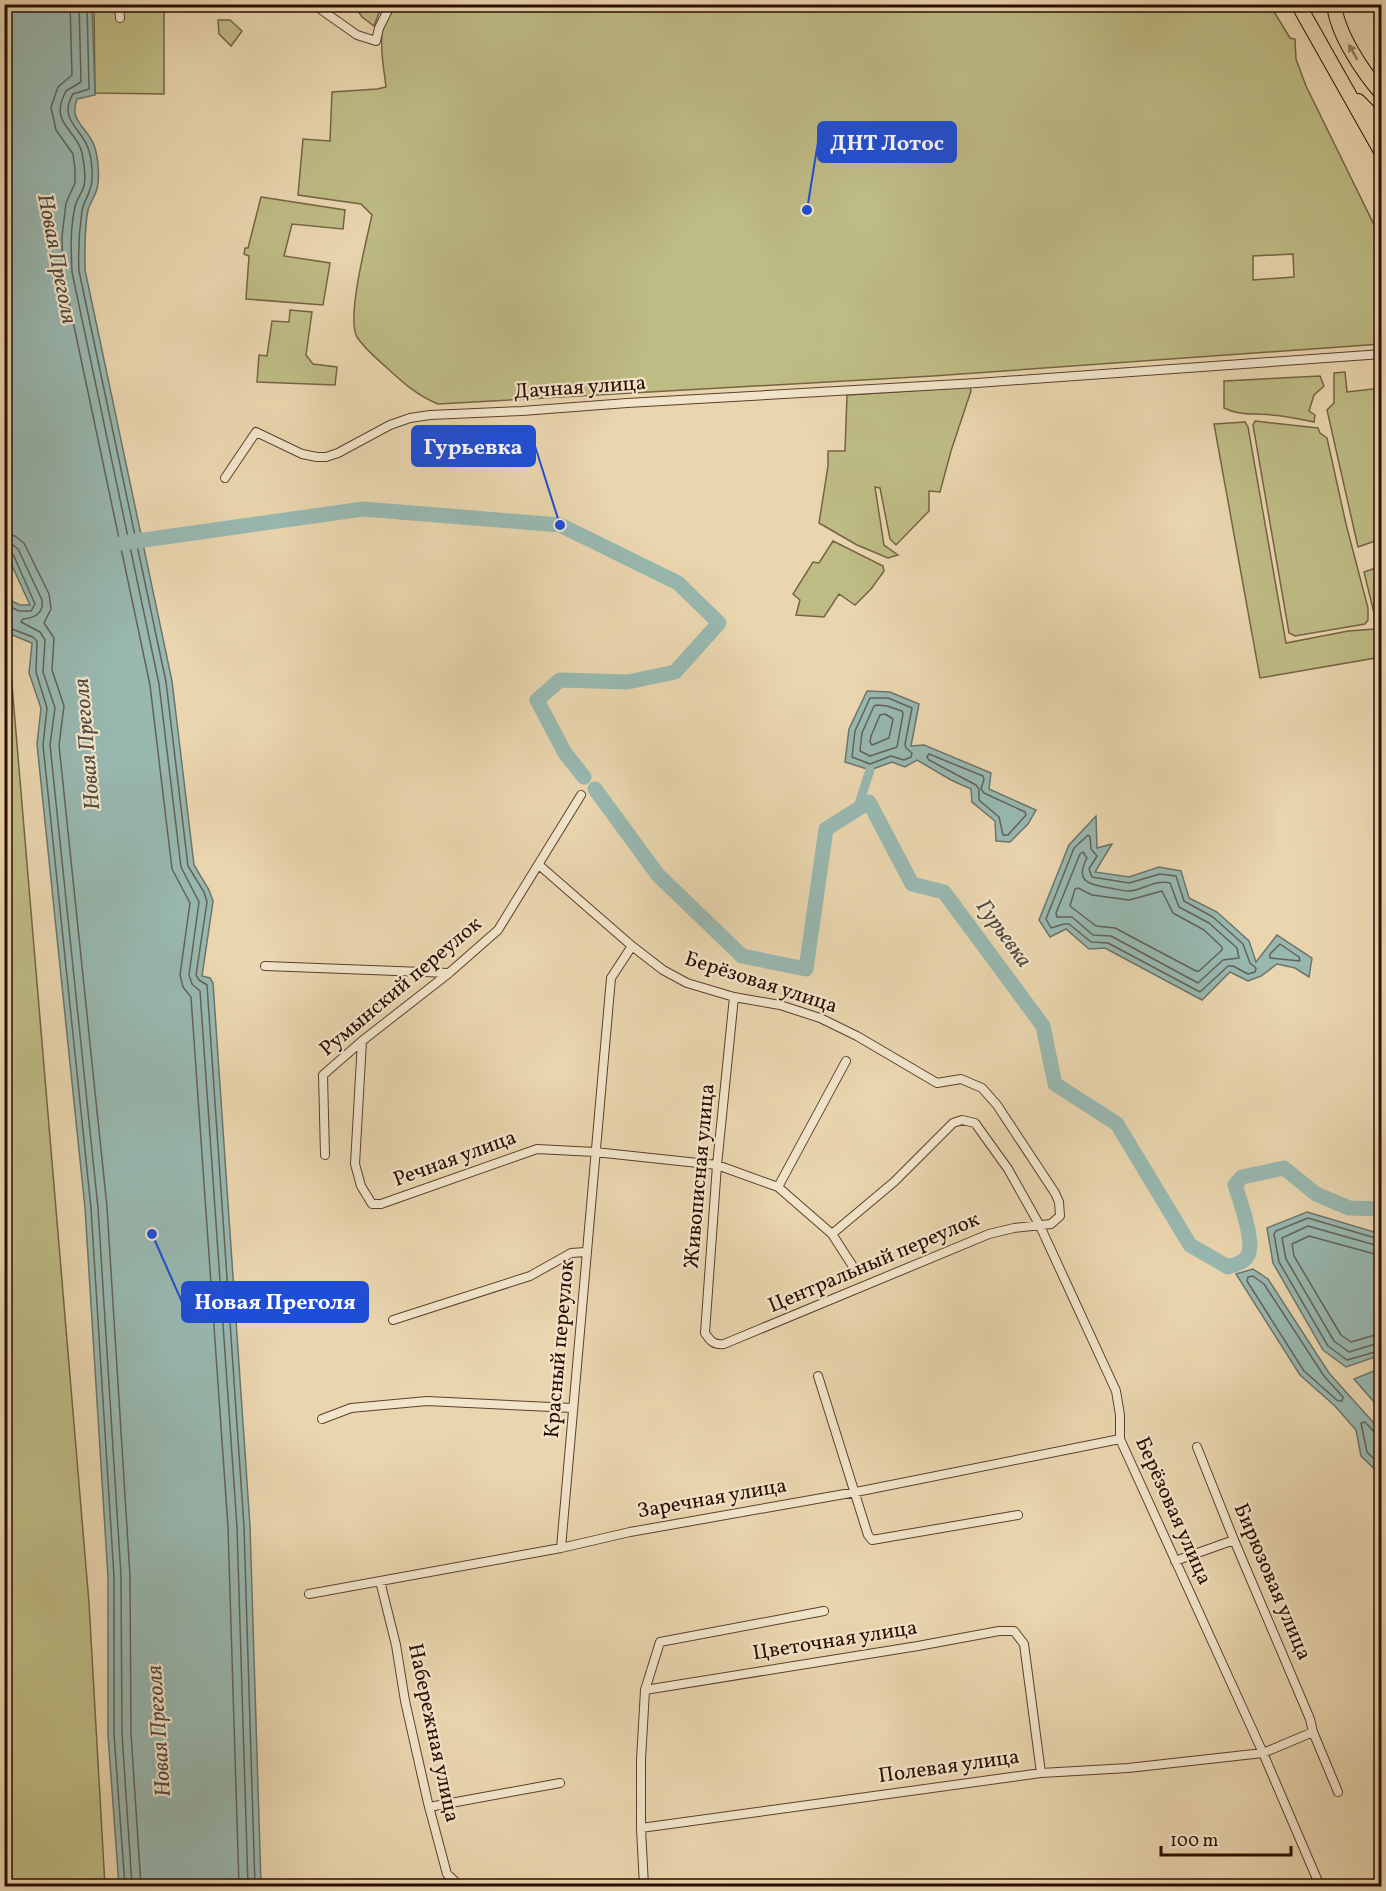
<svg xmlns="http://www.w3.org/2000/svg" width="1386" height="1891" viewBox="0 0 1386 1891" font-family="Vollkorn,serif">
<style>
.green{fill:#bebb85;stroke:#756443;stroke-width:1.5;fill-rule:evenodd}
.water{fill:#98b8b0;stroke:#6d746a;stroke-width:1.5}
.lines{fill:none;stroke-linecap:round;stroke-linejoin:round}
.shore{stroke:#626258;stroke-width:1.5}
.canal{stroke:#98b8b0;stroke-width:9}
.river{stroke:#98b8b0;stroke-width:15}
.minor-casing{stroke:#5b3f2c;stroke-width:10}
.trunk-casing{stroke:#2c0d01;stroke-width:16}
.minor{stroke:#f1e4ca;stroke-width:8}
.trunk{stroke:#e9d5ae;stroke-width:14}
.oneway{fill:#947b60}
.labels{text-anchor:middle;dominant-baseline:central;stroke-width:4.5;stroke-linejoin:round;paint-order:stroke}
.street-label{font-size:21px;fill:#2c0d01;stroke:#f1e4ca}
.water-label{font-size:22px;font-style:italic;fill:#52493e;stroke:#f1e4ca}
.leader{fill:none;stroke:#1d4ed8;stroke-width:2}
.callout-dot{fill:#1d4ed8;stroke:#f1e4ca;stroke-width:2}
.callout{fill:#1d4ed8;stroke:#1d4ed8;stroke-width:2}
.callout-label{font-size:22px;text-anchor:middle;font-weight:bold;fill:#fff}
</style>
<rect width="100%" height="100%" fill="#e9d5ae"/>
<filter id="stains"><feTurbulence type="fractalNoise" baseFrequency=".00333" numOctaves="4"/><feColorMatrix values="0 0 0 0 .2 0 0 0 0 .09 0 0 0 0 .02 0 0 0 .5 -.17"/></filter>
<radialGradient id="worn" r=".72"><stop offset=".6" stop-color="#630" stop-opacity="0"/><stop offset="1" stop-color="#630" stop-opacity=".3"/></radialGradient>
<!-- green -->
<path class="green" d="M 94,5 L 164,5 L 164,94 L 95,93 Z
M 354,5 L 382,5 L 374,26 L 362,17 Z
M 395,5 L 1270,5 L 1290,38 L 1295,39 L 1296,59 L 1306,86 L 1381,239 L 1381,344 L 933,376 L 438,404 C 418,396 402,382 386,367 C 376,358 364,348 357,337 C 346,319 367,238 372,215 L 361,204 L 298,195 L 303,139 L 330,141 L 332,92 L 377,89 L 386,87 C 383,60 374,25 395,5 ZM 1293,254 L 1294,277 L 1253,280 L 1253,256 Z
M 218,20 L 230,20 L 242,31 L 231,46 L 219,34 Z
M 261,197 L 345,210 L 343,229 L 292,224 L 284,256 L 330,263 L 323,305 L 246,299 L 249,256 L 244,254 L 245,248 L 248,248 Z
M 290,310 L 312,312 L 306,355 L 313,364 L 337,367 L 335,385 L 257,382 L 259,355 L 267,356 L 272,321 L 289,322 Z
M 1345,372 L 1347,392 L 1381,388 L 1381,539 L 1358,547 L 1327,410 L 1334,403 L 1334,373 Z
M 1320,376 L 1324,386 L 1314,395 L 1309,411 L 1315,415 L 1314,422 C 1300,419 1286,416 1271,415 C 1255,413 1239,416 1224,408 L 1224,381 Z
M 970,387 L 971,391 L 951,451 L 940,492 L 929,491 L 929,511 L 896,545 L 890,539 L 880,488 L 875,487 L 884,545 L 898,555 L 888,558 L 857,545 L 819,523 L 828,466 L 828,451 L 845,451 L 847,395 Z
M 1255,421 L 1318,428 L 1320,433 L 1327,438 L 1346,524 L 1368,608 L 1368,620 L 1365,624 L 1295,636 L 1289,633 L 1253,425 Z
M 1245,422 L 1248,427 L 1286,643 L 1348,631 L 1375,629 L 1374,613 L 1364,572 L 1381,566 L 1381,594 L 1380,595 L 1382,595 L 1381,657 L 1260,678 L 1214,424 Z
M 833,541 L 883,566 L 884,571 L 871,589 L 855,605 L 839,594 L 824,617 L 796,615 L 800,600 L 793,594 L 813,562 L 819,563 Z
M 5,658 L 10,661 L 89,1603 L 105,1886 L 5,1886 Z"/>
<!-- water -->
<path class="water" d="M 5,4 L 92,5 L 95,95 L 77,99 C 68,123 89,127 95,148 C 98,158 100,178 97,189 C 95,196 90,203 88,210 C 84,230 85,250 85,270 L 172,681 L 194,865 L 209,890 L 213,901 L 202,976 L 210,978 L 213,983 L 250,1526 L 261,1886 L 119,1886 L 108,1735 L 108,1577 L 85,1208 L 37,744 L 41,708 L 29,673 L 32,643 L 5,632 L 5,598 L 20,605 L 30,605 L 4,548 Z
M 867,691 L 890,692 L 919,704 L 911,746 L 924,745 L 991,773 L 989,789 L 1036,810 L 1028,824 L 1010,842 L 996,841 L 995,821 L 972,802 L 971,789 L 951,780 L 917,760 L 905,767 L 892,762 L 870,770 L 845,762 L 849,729 Z
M 1096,816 L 1097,848 L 1112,844 L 1095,872 L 1129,877 L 1159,867 L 1181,871 L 1189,898 L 1217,912 L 1249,941 L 1256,962 L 1277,935 L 1312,958 L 1309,977 L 1295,968 L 1277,964 L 1261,976 L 1248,981 L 1230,972 L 1202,1000 L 1105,948 L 1089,949 L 1066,929 L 1050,937 L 1039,920 L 1069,845 Z
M 1307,1212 L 1381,1234 L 1381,1355 L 1346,1367 L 1323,1350 L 1273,1263 L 1267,1228 Z
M 1253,1269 L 1268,1279 L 1329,1373 L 1381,1431 L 1381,1475 L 1361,1456 L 1356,1430 L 1335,1406 L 1300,1375 L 1236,1274 Z
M 1381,1368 L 1381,1410 L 1354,1379 Z"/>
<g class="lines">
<!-- shore -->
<path class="shore" d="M 70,4 L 72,75 L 58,87 L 51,107 L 56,130 L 73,154 L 75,169 L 75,183 L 66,203 L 62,236 L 63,274 L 150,685 L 172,869 L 190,903 L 180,975 L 183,987 L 191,997 L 228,1527 L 239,1886
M 79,4 L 81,82 L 66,91 C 48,124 77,129 82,153 C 84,163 86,177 84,186 C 82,193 76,200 75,207 C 70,229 71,251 72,272 L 159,684 L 181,867 L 199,902 L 189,975 L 192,984 L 200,991 L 237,1527 L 248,1886
M 87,4 L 89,89 L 73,94 C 58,119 81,128 88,148 C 92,158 94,179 90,189 C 88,197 83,203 82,211 C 79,231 78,251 79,271 L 166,682 L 188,866 L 204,892 L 207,902 L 196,975 L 199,980 L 207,985 L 244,1527 L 255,1886
M 4,534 L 15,536 L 24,543 L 49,594 L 51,609 L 44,623 L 54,638 L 52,670 L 64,706 L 59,745 L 107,1207 L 130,1576 L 131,1734 L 141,1886
M 4,543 L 13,545 L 18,549 L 42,600 C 44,613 35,618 23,619 L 21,622 L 40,632 L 45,640 L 43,672 L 55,708 L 50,745 L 98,1208 L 121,1576 L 122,1734 L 132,1886
M 4,551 L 13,554 L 35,604 L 31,611 L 19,611 L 4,604
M 4,626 L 33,637 L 37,641 L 36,672 L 47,708 L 43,745 L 91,1208 L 114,1577 L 114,1734 L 125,1886
M 870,698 L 888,698 L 912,708 L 905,744 L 906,748 L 912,753 L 911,757 L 904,760 L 891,756 L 870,764 L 852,757 L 855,731 Z
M 877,705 L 887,706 L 902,711 L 903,714 L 897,747 L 870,756 L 860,751 L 862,733 L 874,706 Z
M 885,714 L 893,719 L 889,738 L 872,745 L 870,742 L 871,736 L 880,715 Z
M 929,754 L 983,776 L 984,779 L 981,789 L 984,793 L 1025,812 L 1026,815 L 1008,835 L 1003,835 L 999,817 L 979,800 L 979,789 L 976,785 L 929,760 L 927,757 Z
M 1088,835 L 1090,837 L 1091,849 L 1097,856 L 1089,869 L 1092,877 L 1129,883 L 1160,874 L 1176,876 L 1184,901 L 1213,917 L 1243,944 L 1250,963 L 1256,968 L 1255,972 L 1248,974 L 1233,966 L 1228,966 L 1200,992 L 1108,943 L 1091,942 L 1069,924 L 1064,924 L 1051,928 L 1046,919 L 1074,848 Z
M 1083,852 L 1087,858 C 1074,882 1090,885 1110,888 C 1116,889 1123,891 1129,891 C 1144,890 1155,879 1170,883 L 1179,907 L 1209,923 L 1237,948 L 1239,958 L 1223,960 L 1198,983 L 1111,936 L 1093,935 L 1072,917 L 1057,917 L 1056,913 L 1080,854 Z
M 1078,888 L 1092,895 L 1129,900 L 1162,891 L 1173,913 L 1204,930 L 1222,947 L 1222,950 L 1199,971 L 1196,971 L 1115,928 L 1096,926 L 1070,906 L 1075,889 Z
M 1280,944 L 1299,957 L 1300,961 L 1270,958 L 1270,954 Z
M 1382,1240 L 1308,1218 L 1276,1231 L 1274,1234 L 1279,1262 L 1328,1346 L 1347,1360 L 1382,1350
M 1382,1247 L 1308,1226 L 1282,1238 L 1286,1259 L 1334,1341 L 1349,1352 L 1382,1342
M 1382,1256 L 1309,1236 L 1292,1244 L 1294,1256 L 1341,1335 L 1351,1342 L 1382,1333
M 1253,1276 L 1264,1284 L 1324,1376 L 1343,1397 L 1342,1401 L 1338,1401 L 1304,1371 L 1247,1281 L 1248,1277 Z
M 1382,1434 L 1375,1433 L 1365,1422 L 1361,1423 L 1367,1452 L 1382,1467"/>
<!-- canal -->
<path class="canal" d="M 857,810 L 870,770"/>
<!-- river -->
<path class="river" d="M 123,543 L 363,509 L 560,525 L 678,583 L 719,623 L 675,672 L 628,682 L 560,680 L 537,700 L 565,753 L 584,777
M 595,789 L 658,875 L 742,956 L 806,969 L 826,829 L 869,802 L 912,884 L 944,892 L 1043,1026 L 1055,1084 L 1117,1124 L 1190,1245 L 1228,1267 C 1236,1264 1244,1263 1248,1255 C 1255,1241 1240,1201 1235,1185 L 1242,1177 L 1284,1168 L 1316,1194 L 1349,1208 L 1382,1209"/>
<!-- minor casing -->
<g class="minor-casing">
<path id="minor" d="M 119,4 L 120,18
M 313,4 L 357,35 L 376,41 L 379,28 L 391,4
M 225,478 L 256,432 L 302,454 L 317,457 L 326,457 L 338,453 L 390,425 L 410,418 L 430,415 L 522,411 L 627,403 L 977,383 L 1382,354
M 539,865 L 632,946 L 663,970 L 687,983 L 734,997 L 780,1005 L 820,1018 L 857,1036 L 937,1083 L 961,1079 L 982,1088 L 997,1105 L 1055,1193 L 1059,1202 L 1060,1216 L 1051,1224 L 1014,1228 L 989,1234 L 724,1344 C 714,1345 711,1342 705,1333 L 717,1165 L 734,997
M 265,966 L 449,973
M 362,1041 L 355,1164 L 361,1186 L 372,1204 L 381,1204 L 537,1149 L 595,1152 L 717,1165 L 778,1187 L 832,1234 L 852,1265
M 325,1155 L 323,1075 L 362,1041 L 449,973 L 498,930 L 581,795
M 778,1187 L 846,1061
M 832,1234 L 894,1182 L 953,1123 L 962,1120 L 975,1123 L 1008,1169 L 1040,1226 L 1116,1391 L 1120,1415 L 1120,1439 L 1263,1753 L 1320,1886
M 393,1320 L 530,1276 L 571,1253 L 586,1252
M 818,1376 L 868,1535 L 872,1540 L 1018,1515
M 322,1419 L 351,1408 L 427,1401 L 573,1408
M 561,1548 L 611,978 L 632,946
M 1175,1561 L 1234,1540
M 380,1581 L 396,1645 L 405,1701 L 428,1803 L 447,1874 L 460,1886
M 309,1594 L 561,1548 L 630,1532 L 856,1492 L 1120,1439
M 645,1690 L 918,1646 L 999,1631 L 1014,1631 L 1024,1644 L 1041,1773
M 1313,1732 L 1338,1792
M 429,1807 L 560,1783
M 641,1828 L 1041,1773 L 1128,1768 L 1263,1753 L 1313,1732 L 1310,1719 L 1234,1540 L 1197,1447
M 644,1886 L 641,1828 L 641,1760 L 645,1690 L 660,1642 L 824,1611"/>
</g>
<!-- trunk casing -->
<g class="trunk-casing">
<path id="trunk" d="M 1298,4 L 1382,153
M 1334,4 C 1337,34 1363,72 1382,94
M 1358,101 L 1382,125"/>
</g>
<!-- minor -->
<use href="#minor" class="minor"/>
<!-- trunk -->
<use href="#trunk" class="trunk"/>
</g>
<!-- one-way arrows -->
<defs><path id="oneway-solid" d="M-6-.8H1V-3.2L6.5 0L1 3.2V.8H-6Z" transform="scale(1.5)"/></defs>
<use class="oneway" href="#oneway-solid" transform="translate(1353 52) rotate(-119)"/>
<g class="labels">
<!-- street labels -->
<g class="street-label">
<text transform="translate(580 388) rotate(-4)">Дачная улица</text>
<text transform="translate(761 983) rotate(18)">Берёзовая улица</text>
<text transform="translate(401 987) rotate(-40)">Румынский переулок</text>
<text transform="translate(455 1159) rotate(-20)">Речная улица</text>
<text transform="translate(700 1176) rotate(-85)">Живописная улица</text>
<text transform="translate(874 1263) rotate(-23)">Центральный переулок</text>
<text transform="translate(560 1349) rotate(-85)">Красный переулок</text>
<text transform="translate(712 1499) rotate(-10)">Заречная улица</text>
<text transform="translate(1173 1511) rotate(66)">Берёзовая улица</text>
<text transform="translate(1272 1582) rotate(67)">Бирюзовая улица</text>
<text transform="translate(835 1641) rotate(-9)">Цветочная улица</text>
<text transform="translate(433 1733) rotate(78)">Набережная улица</text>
<text transform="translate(949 1767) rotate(-8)">Полевая улица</text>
</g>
<!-- water labels -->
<g class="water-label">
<text transform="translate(56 259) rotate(79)">Новая Преголя</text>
<text transform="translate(88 744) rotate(-95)">Новая Преголя</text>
<text transform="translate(1003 934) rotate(54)">Гурьевка</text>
<text transform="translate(160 1731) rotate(-94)">Новая Преголя</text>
</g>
</g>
<!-- callouts -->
<path class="leader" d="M807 210L818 142M560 525L535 446M152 1234L182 1302"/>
<g class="callout-dot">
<circle cx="807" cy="210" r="6"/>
<circle cx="560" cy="525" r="6"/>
<circle cx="152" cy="1234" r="6"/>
</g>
<g class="callout">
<rect x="818" y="122" width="138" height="40" rx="6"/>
<rect x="412" y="426" width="123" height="40" rx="6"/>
<rect x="182" y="1282" width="186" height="40" rx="6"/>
</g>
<g class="callout-label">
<text x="887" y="150">ДНТ Лотос</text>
<text x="473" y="454">Гурьевка</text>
<text x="275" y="1309">Новая Преголя</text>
</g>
<!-- margin -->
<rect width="1386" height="1891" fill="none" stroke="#e9d5ae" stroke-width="24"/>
<rect x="6" y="6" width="1374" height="1879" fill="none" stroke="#2c0d01" stroke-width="3"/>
<rect x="12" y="12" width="1362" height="1867" fill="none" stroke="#2c0d01" stroke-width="1.5"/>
<!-- scale -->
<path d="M1161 1846v9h130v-9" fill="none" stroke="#2c0d01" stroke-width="3"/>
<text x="1170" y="1846" font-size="18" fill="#2c0d01" stroke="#f1e4ca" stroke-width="4.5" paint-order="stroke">100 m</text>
<rect width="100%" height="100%" filter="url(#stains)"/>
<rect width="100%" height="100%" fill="url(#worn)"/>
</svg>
